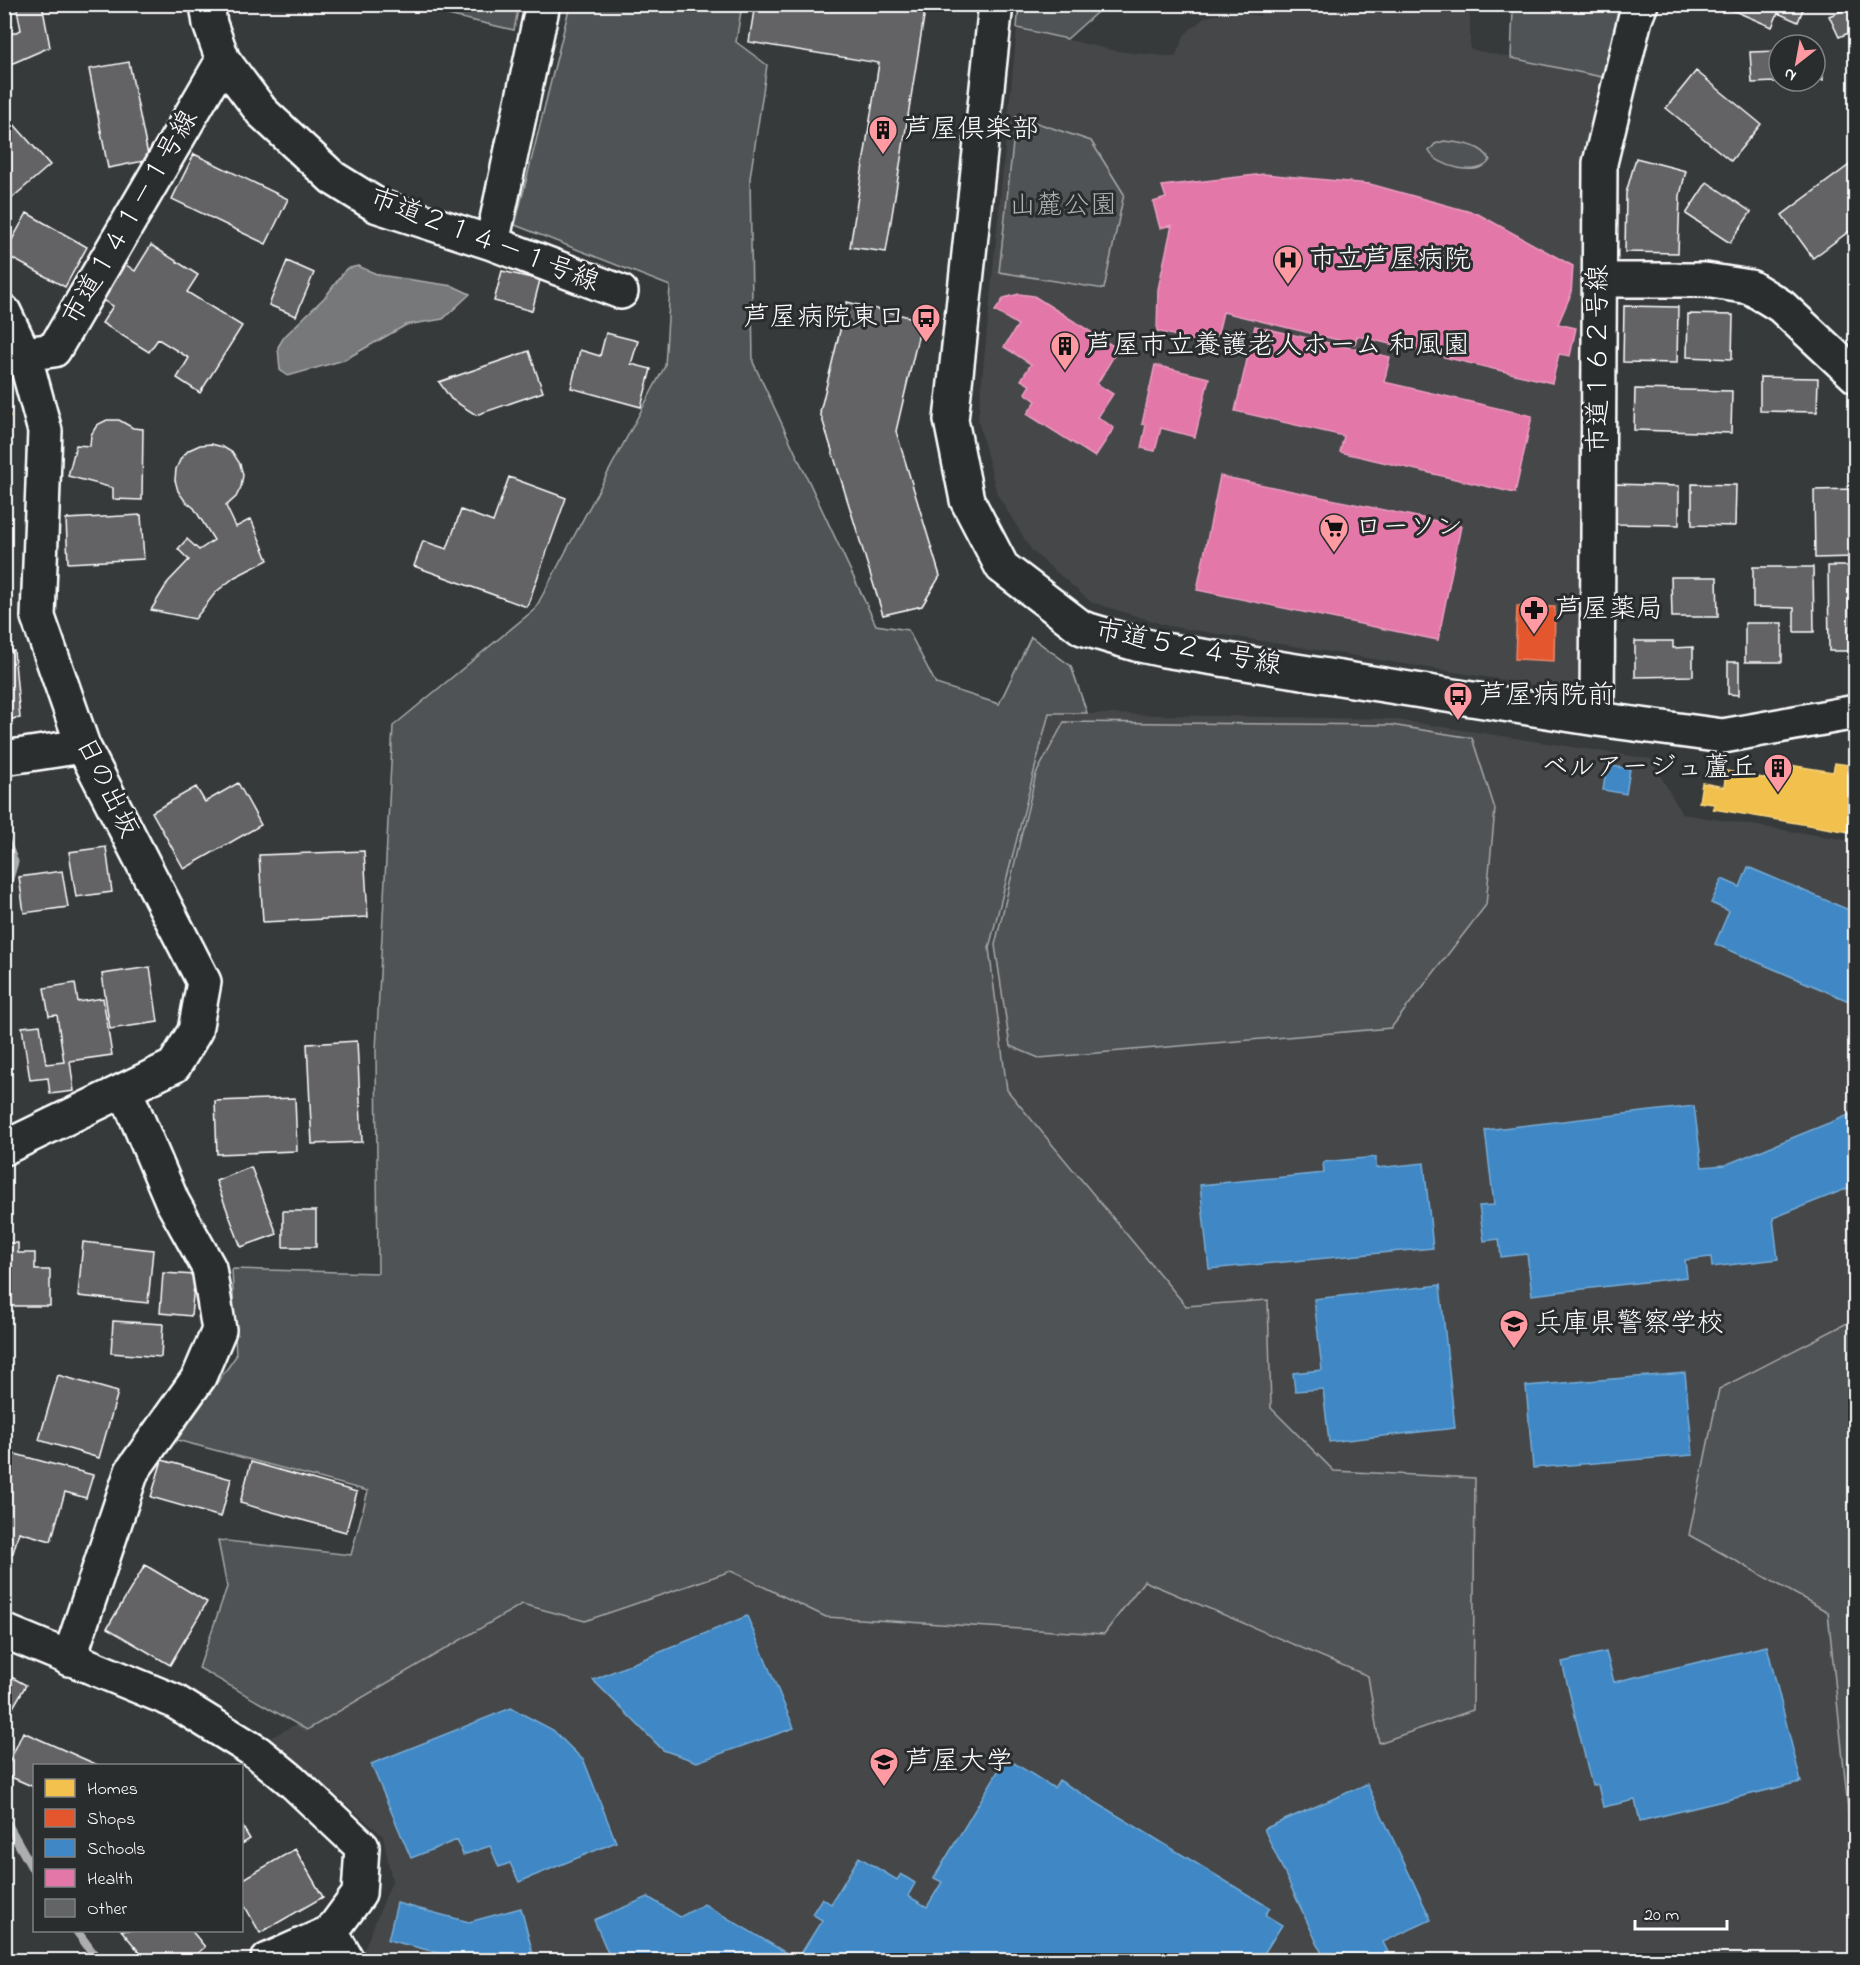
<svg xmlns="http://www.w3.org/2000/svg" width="1860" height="1965" viewBox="0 0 1860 1965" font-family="'Indie Flower','Klee One',sans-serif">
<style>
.built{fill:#444748}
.green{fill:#505354;stroke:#a8a9aa;stroke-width:1.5}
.water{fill:#767879;stroke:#adaeaf;stroke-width:1.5}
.homes{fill:#f2c14e;stroke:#f6d483;stroke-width:1.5}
.shops{fill:#e4572e;stroke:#ec896d;stroke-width:1.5}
.schools{fill:#3f88c5;stroke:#79acd6;stroke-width:1.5}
.health{fill:#e377a8;stroke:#eba0c2;stroke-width:1.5}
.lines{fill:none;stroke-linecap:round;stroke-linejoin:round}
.stream{stroke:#adaeaf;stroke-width:9}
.building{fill:#636465;stroke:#fff;stroke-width:1.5}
.minor-casing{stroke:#fff;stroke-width:38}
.minor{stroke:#2a2d2e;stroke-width:33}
.labels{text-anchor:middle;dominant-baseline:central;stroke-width:6;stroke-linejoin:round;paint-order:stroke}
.poi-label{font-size:27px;fill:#fff;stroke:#2a2d2e;text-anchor:start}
.park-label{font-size:27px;fill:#b0b2b2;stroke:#2a2d2e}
.street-label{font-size:27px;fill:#fff;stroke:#2a2d2e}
</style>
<rect width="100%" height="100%" fill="#373a3b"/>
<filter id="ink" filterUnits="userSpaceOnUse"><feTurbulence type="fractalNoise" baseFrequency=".0167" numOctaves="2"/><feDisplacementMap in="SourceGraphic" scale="12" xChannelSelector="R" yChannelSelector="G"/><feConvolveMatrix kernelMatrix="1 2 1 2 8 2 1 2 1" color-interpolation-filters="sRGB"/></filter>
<g filter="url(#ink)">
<!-- built -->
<path class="built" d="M 1263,5 L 1467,5 L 1470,17 L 1470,49 L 1602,77 L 1586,152 L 1581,682 L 1571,691 L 1168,626 L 1091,602 L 1032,551 L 997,494 L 978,420 L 1017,28 L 1116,51 L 1175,57 L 1185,34 L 1205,17 L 1232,11 L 1260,16 Z
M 1049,713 L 1391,719 L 1651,759 L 1682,814 L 1855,841 L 1855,1960 L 367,1960 L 363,1952 L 392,1881 L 383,1836 L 270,1738 L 667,1527 L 1007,1090 L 989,948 Z"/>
<!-- green -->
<path class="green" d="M 404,5 L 519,5 L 514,30 Z
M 570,5 L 742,5 L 736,42 L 767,65 L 750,178 L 753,362 L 876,625 L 908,630 L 936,684 L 999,704 L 1031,637 L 1071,666 L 1087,713 L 1049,713 L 989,948 L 1007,1090 L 1186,1306 L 1268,1300 L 1271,1408 L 1334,1471 L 1475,1478 L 1473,1710 L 1379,1743 L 1368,1676 L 1144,1581 L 1104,1634 L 826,1617 L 731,1571 L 585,1621 L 522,1604 L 307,1730 L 199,1668 L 227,1587 L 218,1540 L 351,1555 L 368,1491 L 177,1440 L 236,1356 L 232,1269 L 378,1273 L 376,1050 L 393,726 L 535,609 L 665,366 L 670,286 L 515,225 Z
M 1019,5 L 1019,4 L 1105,5 L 1067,39 L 1017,28 Z
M 1511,5 L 1620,5 L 1602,77 L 1511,58 L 1513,10 Z
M 1016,116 L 1091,141 L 1124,194 L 1104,289 L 999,272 Z
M 1444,141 C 1460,143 1482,144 1490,160 C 1480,178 1437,167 1429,151 L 1435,144 Z
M 1064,722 L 1391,725 L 1472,738 L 1495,809 L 1486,905 L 1391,1028 L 1039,1058 L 1010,1046 L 995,945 L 1036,774 Z
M 1855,1319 L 1855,1877 L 1828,1612 L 1689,1535 L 1719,1389 Z"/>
<!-- water -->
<path class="water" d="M 358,266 L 379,275 L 453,286 L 470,294 L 443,319 L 406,325 L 344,360 L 288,376 L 280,370 L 278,347 L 284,337 L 326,296 L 346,269 Z"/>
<!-- homes -->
<path class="homes" d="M 4,404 L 10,416 L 5,419 L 9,427 L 4,429 Z
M 1771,762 L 1833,772 L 1835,763 L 1856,766 L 1856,833 L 1713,809 L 1714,804 L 1699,802 L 1702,783 L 1724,787 L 1726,771 L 1768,779 Z"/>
<!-- shops -->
<path class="shops" d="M 1517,606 L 1555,607 L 1554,661 L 1515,659 Z"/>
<!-- schools -->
<path class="schools" d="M 1607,765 L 1630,769 L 1626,794 L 1603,790 Z
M 1748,867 L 1856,913 L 1856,1004 L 1715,944 L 1729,911 L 1711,903 L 1722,879 L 1740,887 Z
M 1694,1106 L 1702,1167 L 1725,1165 L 1856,1112 L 1856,1185 L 1773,1218 L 1778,1259 L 1712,1267 L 1711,1257 L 1685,1260 L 1687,1277 L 1532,1295 L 1527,1254 L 1501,1257 L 1499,1239 L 1484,1241 L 1479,1206 L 1494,1205 L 1485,1130 Z
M 1376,1157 L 1376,1168 L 1424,1163 L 1433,1248 L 1209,1269 L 1200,1185 L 1324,1173 L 1323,1162 Z
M 1440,1285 L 1455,1428 L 1329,1442 L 1323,1389 L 1295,1391 L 1293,1373 L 1322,1370 L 1314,1299 Z
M 1685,1373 L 1693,1455 L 1533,1468 L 1526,1386 Z
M 747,1616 L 794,1728 L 697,1762 L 663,1750 L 593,1680 Z
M 1767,1646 L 1801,1782 L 1640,1821 L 1635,1800 L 1603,1807 L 1598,1785 L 1592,1786 L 1562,1662 L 1606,1652 L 1614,1682 Z
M 511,1708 L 553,1730 L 584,1761 L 616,1842 L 519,1882 L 510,1863 L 499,1867 L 490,1846 L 463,1855 L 457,1840 L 411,1858 L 371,1764 Z
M 1006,1758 L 1054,1788 L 1059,1780 L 1270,1908 L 1265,1915 L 1282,1925 L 1260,1960 L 797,1960 L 822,1920 L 812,1914 L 822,1898 L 831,1904 L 859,1857 L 897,1880 L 901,1874 L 915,1883 L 908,1896 L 927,1907 L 942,1882 L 934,1878 Z
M 1367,1784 L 1431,1920 L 1383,1942 L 1392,1960 L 1325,1960 L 1264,1829 Z
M 648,1897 L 680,1917 L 704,1904 L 798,1960 L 611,1960 L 594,1920 Z
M 397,1903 L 469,1922 L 521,1908 L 534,1958 L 526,1960 L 456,1960 L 455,1957 L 388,1940 Z"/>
<!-- health -->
<path class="health" d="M 1264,174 L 1370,184 L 1478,214 L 1573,266 L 1571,294 L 1558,324 L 1576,328 L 1570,356 L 1559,354 L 1552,383 L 1357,336 L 1355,344 L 1223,312 L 1215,346 L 1157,331 L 1158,289 L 1172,225 L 1160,228 L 1153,202 L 1166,198 L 1162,186 Z
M 1019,294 L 1034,296 L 1118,349 L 1097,384 L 1113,394 L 1098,417 L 1114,428 L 1095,457 L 1027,414 L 1036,401 L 1025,393 L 1030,385 L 1021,380 L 1031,364 L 1004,347 L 1018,325 L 995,311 L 1004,298 Z
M 1255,326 L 1390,357 L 1384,382 L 1532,416 L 1515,493 L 1340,452 L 1344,436 L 1235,411 Z
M 1155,365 L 1209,378 L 1195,437 L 1161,428 L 1155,451 L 1141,448 L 1146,425 L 1142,424 Z
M 1220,476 L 1461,526 L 1438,640 L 1197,590 Z"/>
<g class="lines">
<!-- stream -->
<path class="stream" d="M 4,837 L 14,862 L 4,895
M 4,1818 L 34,1871
M 76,1930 L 98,1960"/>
</g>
<!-- building -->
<path class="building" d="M 16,4 L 42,4 L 50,47 L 4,67 L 4,37 L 21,30 Z
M 755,4 L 926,4 L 886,252 L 850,247 L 879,63 L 749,42 Z
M 1718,4 L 1805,4 L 1798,22 L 1778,13 L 1772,27 Z
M 1856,5 L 1856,30 L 1839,37 L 1829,16 Z
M 1821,48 L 1823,80 L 1815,80 L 1815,49 Z
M 1779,51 L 1779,81 L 1801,81 L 1752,83 L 1750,52 Z
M 129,62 L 149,160 L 108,168 L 89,69 Z
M 1696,71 L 1761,124 L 1731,161 L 1666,108 Z
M 4,113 L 50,165 L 12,198 L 4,189 Z
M 194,154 L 288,199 L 266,244 L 172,199 Z
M 1636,158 L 1686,171 L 1680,195 L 1678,253 L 1625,252 L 1626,193 Z
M 1856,160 L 1856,226 L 1813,258 L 1782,215 Z
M 1707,182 L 1751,212 L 1730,243 L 1686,214 Z
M 27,213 L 87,247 L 65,287 L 4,254 Z
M 151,245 L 198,275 L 187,292 L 242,326 L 200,393 L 177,378 L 189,358 L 158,339 L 149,352 L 102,323 L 113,306 L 99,298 L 122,262 L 135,271 Z
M 287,261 L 314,273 L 296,316 L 269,305 Z
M 502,271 L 540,280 L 532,311 L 494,301 Z
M 847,302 L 922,320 L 896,431 L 940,576 L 922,606 L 883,615 L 820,412 Z
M 1624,306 L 1678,307 L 1677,363 L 1623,362 Z
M 1688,314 L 1733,315 L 1732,359 L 1687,357 Z
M 606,333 L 638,341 L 631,364 L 651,369 L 641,407 L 571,388 L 580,350 L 600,356 Z
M 529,351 L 543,392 L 476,415 L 451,399 L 439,382 Z
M 1760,377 L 1818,378 L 1817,412 L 1760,411 Z
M 1635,389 L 1732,391 L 1731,433 L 1634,430 Z
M 107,420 L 119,420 L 133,428 L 143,429 L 142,500 L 113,499 L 113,488 L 68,476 L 76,445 L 90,446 L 91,435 L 97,425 Z
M 211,444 L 223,447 L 233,453 L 240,464 L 243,475 L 241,487 L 236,497 L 226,506 L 236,527 L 251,519 L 268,560 L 235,577 L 216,592 L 195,619 L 151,610 L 168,582 L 189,560 L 178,549 L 187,539 L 199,550 L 214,540 L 194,508 L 185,501 L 178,491 L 175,480 L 176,469 L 181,458 L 189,450 L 200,445 Z
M 509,477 L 566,498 L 527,607 L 414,566 L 423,541 L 447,549 L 461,510 L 493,522 Z
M 1615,484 L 1679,486 L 1679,525 L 1614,524 Z
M 1692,484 L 1736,485 L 1735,526 L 1692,525 Z
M 1853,489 L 1854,557 L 1815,558 L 1814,490 Z
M 141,515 L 144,559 L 68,563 L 66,519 Z
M 1828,566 L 1856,566 L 1856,651 L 1829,651 Z
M 1753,567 L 1813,567 L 1814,632 L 1794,632 L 1794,608 L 1753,607 Z
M 1671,577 L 1717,577 L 1718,617 L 1672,617 Z
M 1745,623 L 1782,623 L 1782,662 L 1745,662 Z
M 1635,641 L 1673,641 L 1673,648 L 1693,647 L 1693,676 L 1635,677 Z
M 14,651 L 20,718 L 4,720 L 4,652 Z
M 1728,662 L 1739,662 L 1739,695 L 1728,694 Z
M 238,783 L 261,825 L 184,869 L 152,812 L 196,787 L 205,802 Z
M 106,847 L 112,892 L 76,897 L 69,852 Z
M 364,851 L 368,917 L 263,922 L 259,855 Z
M 62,871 L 68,907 L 24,913 L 19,877 Z
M 150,967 L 158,1022 L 110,1029 L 102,974 Z
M 75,983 L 78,1002 L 103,998 L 112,1055 L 70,1061 L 74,1091 L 50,1094 L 48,1078 L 30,1080 L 22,1027 L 40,1025 L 46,1064 L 64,1062 L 57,1015 L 49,1016 L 44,988 Z
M 357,1041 L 362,1142 L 312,1144 L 307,1044 Z
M 295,1098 L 297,1151 L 217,1154 L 215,1101 Z
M 251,1167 L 277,1234 L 241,1247 L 216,1181 Z
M 283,1211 L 316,1211 L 316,1247 L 283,1247 Z
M 83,1242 L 153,1250 L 148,1303 L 78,1296 Z
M 4,1243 L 18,1243 L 18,1253 L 35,1253 L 35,1270 L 50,1270 L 50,1306 L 4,1306 Z
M 163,1273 L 195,1275 L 191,1316 L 160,1313 Z
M 113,1321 L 163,1324 L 161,1357 L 111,1353 Z
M 58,1375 L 118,1392 L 99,1458 L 39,1440 Z
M 4,1451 L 93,1475 L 86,1498 L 65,1492 L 51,1541 L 19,1532 L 13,1553 L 4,1550 Z
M 162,1460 L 231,1479 L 221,1517 L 151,1497 Z
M 251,1462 L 357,1492 L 346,1532 L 240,1503 Z
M 145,1565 L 207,1602 L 170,1665 L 107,1628 Z
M 4,1673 L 26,1685 L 4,1723 Z
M 23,1732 L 100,1766 L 34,1766 L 34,1787 L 4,1774 Z
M 242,1826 L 250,1839 L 242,1844 Z
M 295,1849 L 323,1897 L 260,1933 L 242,1901 L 242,1880 Z
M 121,1930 L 191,1930 L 205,1947 L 189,1960 L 146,1960 Z"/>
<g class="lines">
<!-- minor casing -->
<g class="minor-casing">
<path id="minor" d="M 207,4 L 210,24 L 223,60 L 262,112 L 333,178 L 378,206 L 492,243 L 621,292
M 996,4 L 951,420 L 967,500 L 1002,567 L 1082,628 L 1136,644 L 1164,650 L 1597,719 L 1723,736 L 1856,712
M 492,243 L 543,4
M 1599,280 L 1705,280 L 1750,287 L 1781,306 L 1856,376
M 4,312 L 24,354 L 45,431 L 38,617 L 83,746 L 204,982 L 195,1031 L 174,1066 L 4,1148
M 24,354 L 54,350 L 223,60
M 1597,719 L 1600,163 L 1635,19 L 1641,4
M 4,758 L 83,746
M 4,1631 L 174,1701 L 258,1753 L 291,1780 L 362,1847 L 359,1894 L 331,1932 L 268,1960
M 69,1659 L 132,1471 L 199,1377 L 219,1330 L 209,1268 L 172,1201 L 125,1090
M 331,1932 L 347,1960"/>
</g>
<!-- minor -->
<use href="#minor" class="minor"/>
</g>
</g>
<!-- icons -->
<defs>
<g id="building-pin" transform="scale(1.5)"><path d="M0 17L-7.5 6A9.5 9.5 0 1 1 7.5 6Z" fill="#ff9aa2" stroke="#2a2d2e"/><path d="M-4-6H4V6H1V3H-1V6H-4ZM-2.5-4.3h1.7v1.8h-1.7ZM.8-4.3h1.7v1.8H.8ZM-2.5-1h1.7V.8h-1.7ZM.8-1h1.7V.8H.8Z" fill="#111"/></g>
<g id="hospital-pin" transform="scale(1.5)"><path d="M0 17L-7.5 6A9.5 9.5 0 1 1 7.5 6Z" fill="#ff9aa2" stroke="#2a2d2e"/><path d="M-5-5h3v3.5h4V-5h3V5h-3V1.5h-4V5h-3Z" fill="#111"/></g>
<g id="bus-pin" transform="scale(1.5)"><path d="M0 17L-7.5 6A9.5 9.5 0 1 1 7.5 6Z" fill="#ff9aa2" stroke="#2a2d2e"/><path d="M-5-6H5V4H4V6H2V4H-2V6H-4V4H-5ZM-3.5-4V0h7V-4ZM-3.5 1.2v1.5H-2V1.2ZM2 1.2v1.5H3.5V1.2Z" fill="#111"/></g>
<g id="supermarket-pin" transform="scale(1.5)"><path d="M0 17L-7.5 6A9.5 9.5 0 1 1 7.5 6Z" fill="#ff9aa2" stroke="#2a2d2e"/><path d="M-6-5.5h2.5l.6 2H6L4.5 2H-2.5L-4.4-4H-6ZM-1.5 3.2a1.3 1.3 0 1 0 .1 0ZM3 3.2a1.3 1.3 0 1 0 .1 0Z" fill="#111"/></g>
<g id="pharmacy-pin" transform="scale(1.5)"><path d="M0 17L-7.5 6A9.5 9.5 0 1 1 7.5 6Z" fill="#ff9aa2" stroke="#2a2d2e"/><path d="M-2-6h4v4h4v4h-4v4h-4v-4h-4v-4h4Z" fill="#111"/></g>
<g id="school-pin" transform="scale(1.5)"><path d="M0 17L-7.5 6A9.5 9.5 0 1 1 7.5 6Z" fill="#ff9aa2" stroke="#2a2d2e"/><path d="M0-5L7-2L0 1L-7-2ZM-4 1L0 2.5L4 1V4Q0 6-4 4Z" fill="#111"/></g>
<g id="university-pin" transform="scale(1.5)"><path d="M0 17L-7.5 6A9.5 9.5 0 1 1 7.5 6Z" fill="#ff9aa2" stroke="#2a2d2e"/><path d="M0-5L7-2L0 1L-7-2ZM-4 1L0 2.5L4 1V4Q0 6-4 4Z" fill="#111"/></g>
</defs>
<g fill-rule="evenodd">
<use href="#building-pin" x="883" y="130"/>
<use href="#hospital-pin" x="1288" y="260"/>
<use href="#bus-pin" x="926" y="318"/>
<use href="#building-pin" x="1065" y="346"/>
<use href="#supermarket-pin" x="1334" y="528"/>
<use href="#pharmacy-pin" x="1534" y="610"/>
<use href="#bus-pin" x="1458" y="696"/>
<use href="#building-pin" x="1778" y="768"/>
<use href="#school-pin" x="1514" y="1324"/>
<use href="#university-pin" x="884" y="1762"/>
</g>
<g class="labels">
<!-- poi labels -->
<g class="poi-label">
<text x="904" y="130">芦屋倶楽部</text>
<text x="1309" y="260">市立芦屋病院</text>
<text x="905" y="318" text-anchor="end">芦屋病院東口</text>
<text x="1086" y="346">芦屋市立養護老人ホーム 和風園</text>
<text x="1355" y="528">ローソン</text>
<text x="1555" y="610">芦屋薬局</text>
<text x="1479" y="696">芦屋病院前</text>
<text x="1757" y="768" text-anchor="end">ベルアージュ蘆丘</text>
<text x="1535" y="1324">兵庫県警察学校</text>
<text x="905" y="1762">芦屋大学</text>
</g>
<!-- park labels -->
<g class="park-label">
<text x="1063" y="206">山麓公園</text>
</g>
<!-- street labels -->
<g class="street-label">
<text transform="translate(131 218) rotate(-60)">市道１４１－１号線</text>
<text transform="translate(484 241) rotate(21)">市道２１４－１号線</text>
<text transform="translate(1599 359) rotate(-90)">市道１６２号線</text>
<text transform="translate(1188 649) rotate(11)">市道５２４号線</text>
<text transform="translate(106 788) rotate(64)">日の出坂</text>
</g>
</g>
<!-- margin -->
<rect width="1860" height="1965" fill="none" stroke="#2a2d2e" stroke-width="24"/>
<rect x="12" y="12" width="1836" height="1941" fill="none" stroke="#fff" stroke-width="2" filter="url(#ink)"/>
<!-- legend -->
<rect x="33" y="1764" width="210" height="168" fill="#2a2d2e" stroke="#7f8182" stroke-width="1.5"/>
<rect x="45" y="1779" width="30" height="18" fill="#f2c14e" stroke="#7f8182" stroke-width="1.5"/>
<text x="87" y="1794" font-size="18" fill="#ffffff">Homes</text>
<rect x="45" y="1809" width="30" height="18" fill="#e4572e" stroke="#7f8182" stroke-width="1.5"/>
<text x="87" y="1824" font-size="18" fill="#ffffff">Shops</text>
<rect x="45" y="1839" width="30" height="18" fill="#3f88c5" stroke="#7f8182" stroke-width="1.5"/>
<text x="87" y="1854" font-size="18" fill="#ffffff">Schools</text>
<rect x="45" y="1869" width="30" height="18" fill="#e377a8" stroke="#7f8182" stroke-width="1.5"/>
<text x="87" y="1884" font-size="18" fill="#ffffff">Health</text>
<rect x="45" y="1899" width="30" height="18" fill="#636465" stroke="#7f8182" stroke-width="1.5"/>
<text x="87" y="1914" font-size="18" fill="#ffffff">Other</text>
<!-- north arrow -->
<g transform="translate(1797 63) rotate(211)"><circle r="28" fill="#2a2d2e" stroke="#7f8182" stroke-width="1.5"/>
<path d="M0-4.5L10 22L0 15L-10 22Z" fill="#ff9aa2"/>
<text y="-9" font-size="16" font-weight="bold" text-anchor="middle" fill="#ffffff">N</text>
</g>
<!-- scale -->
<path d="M1635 1920v9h92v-9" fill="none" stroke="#ffffff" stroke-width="3"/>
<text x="1644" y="1920" font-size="18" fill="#ffffff" stroke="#2a2d2e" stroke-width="4.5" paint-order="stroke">20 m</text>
</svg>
